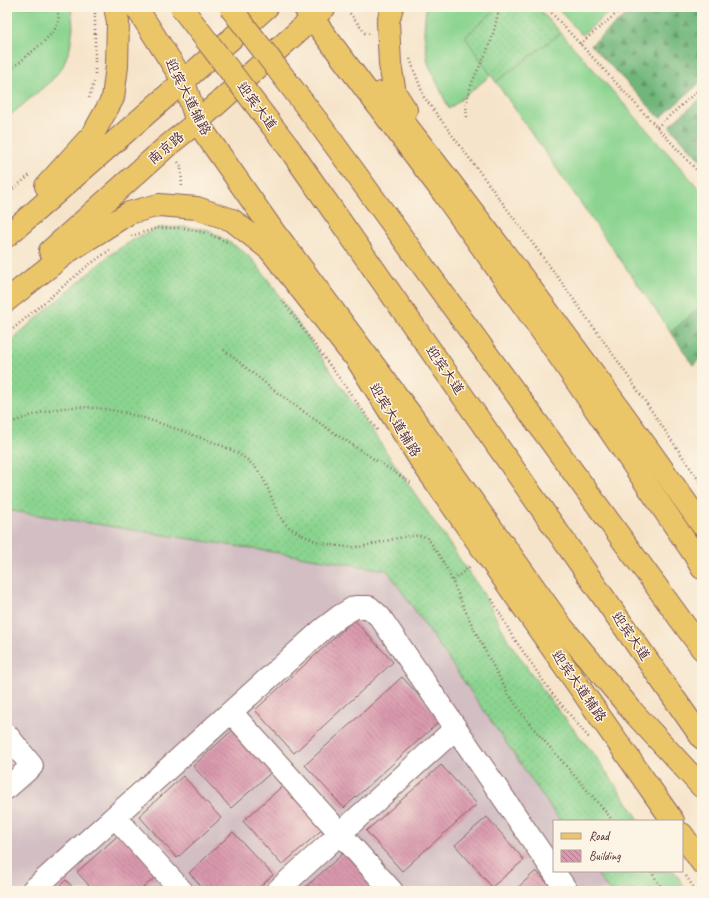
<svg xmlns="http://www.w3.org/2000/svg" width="709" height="898" viewBox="0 0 709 898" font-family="Caveat,'LXGW WenKai TC',sans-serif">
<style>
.industrial{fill:#d2bec3}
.grass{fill:url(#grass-dots);stroke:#6a7a5e}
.forest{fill:url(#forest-firs);stroke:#5d6a52}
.garden{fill:#8bd490;stroke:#6a7a5e}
.building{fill:url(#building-back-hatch)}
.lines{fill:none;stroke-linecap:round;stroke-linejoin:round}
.minor-casing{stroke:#866463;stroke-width:24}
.major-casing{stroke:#866463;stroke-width:24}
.highway-casing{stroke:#866463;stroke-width:24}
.path{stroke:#866463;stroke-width:2.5;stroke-dasharray:1 3;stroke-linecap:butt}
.minor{stroke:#fff;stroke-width:22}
.major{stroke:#ebc669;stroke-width:22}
.highway{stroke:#ebc669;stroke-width:22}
.highway-bridge-casing{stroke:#866463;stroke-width:24;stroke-linecap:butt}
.highway-bridge{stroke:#ebc669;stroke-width:22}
.labels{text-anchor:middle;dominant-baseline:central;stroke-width:3;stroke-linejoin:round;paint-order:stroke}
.street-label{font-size:14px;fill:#4a1f2b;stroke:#fcf5e5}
</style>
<defs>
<pattern id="grass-dots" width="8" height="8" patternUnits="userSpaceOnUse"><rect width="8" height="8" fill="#8bd490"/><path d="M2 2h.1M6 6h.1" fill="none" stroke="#79b67c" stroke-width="1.8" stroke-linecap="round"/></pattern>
<pattern id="forest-firs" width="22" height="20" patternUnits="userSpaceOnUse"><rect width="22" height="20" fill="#70b67a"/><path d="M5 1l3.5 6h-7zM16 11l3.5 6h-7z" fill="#5e9364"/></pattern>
<pattern id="building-back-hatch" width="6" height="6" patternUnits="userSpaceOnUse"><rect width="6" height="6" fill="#d998ad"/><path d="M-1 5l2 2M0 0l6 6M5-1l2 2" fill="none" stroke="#b27b8d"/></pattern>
</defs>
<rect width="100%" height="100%" fill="#fcf5e5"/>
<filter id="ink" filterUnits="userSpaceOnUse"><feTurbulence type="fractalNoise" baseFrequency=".025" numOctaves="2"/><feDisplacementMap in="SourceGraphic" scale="8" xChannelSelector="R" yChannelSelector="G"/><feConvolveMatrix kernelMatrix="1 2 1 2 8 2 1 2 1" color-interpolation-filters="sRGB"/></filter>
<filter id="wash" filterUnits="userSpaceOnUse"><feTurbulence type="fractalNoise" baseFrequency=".012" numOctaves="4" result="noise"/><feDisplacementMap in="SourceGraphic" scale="16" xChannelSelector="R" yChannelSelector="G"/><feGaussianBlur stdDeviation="0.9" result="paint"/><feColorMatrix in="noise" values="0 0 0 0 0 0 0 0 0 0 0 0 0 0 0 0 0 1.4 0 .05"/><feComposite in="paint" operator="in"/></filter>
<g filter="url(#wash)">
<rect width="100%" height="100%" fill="#f6e4ca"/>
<!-- industrial -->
<path class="industrial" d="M 7,510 L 388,570 L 560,821 L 554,821 L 554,871 L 595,871 L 609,891 L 7,891 Z"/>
<!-- grass -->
<path class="grass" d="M 498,7 L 537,7 L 561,33 L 496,82 L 465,37 Z
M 186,227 L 209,230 L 240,249 L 253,260 L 269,281 L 481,590 L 508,640 L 547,696 L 596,757 L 640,821 L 560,821 L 387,570 L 7,510 L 7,344 L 111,254 L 134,239 L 158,228 Z
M 595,871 L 674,871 L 687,891 L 609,891 Z"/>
<!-- forest -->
<path class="forest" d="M 635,7 L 702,7 L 702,81 L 660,118 L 591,45 Z
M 702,97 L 702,162 L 669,126 Z
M 702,305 L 702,357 L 693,365 L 671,332 Z"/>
<!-- garden -->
<path class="garden" d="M 7,7 L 71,7 L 73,27 L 70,48 L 63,66 L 52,80 L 7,118 Z
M 426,7 L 498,7 L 465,37 L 491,75 L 449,109 L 428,63 L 424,32 Z
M 556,7 L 615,7 L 582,35 Z
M 561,33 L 702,192 L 702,305 L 671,332 L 496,82 Z"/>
<g id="blocks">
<!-- building -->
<path class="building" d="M 354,620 L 393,662 L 294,753 L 255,710 Z
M 402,677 L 441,720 L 344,808 L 305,765 Z
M 237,726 L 275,769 L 231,808 L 193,766 Z
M 441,765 L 477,804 L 402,871 L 366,831 Z
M 183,776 L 221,818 L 177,858 L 139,816 Z
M 287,782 L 326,826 L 282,865 L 243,821 Z
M 487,817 L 524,860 L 492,887 L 455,845 Z
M 122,832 L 159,874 L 139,891 L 94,891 L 77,872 Z
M 233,832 L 273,875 L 255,891 L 206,891 L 189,873 Z
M 347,850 L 381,891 L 301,891 Z
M 536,871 L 555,891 L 514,891 Z
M 66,880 L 76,891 L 54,891 Z"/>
</g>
</g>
<g filter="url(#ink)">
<use href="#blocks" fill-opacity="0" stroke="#866463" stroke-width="1"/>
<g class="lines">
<!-- minor casing -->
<g class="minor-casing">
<path id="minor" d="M 231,712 L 392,891
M 7,735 L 32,766 L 7,788
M 115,817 L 182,891
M 32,891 L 323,629 L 340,616 L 355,607 L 369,607 L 380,617 L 567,891
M 277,891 L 456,728"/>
</g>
<!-- major casing -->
<g class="major-casing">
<path id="major" d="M 136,7 L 184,82 L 197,122 L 290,255
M 392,7 L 388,22 L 390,64 L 395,93 L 406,110
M 381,93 C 492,234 599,378 702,525
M 46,186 L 93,134 L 113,98 L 117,66 L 118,22 L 115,7
M 7,236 C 94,160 181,84 267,7
M 50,251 L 166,147 L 197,122 L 325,7
M 7,300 L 69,251 L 129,213 L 159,205 L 197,208 L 232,220 L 270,250 L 351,353
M 344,339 L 421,461 L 673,821
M 682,834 L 702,863"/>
</g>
<!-- highway casing -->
<g class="highway-casing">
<path id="highway" d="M 304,7 L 444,194 L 551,344 L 694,554 L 702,568
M 318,122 L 702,649
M 289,148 L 702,738
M 280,239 L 411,415 L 563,628 L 633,712 L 702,787"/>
</g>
<!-- path -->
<path class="path" d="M 345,7 L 365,33 L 370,34
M 546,7 L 702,176
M 580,44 L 624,7
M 410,59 L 424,97 L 562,283 L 617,360 L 702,485
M 7,72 C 20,61 51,39 57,25 C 60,20 58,12 56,7
M 95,74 L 95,13
M 89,98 L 94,82
M 467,117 C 463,91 480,69 489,46 C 494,34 496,20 500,7
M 657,127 L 702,87
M 178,162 L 181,166 L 182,188
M 7,194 L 30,175
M 184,228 L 205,233
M 211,235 L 227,242
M 131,236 L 158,228 L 179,228
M 282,300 L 377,430
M 7,334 L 86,267 L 110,250
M 224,350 L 279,394 L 334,433 L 411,483
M 7,424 C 30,416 53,407 78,407 C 117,407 154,421 190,434 C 211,441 239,450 255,467 C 268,481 271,502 281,518 C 286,527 298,533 307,537 C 319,544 346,548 359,547 C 373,545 418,530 427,538 C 430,541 432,545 434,548 C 449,568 456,592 467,614 C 479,640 493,666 507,691 C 522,716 541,737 560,759 C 578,780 596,800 613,821
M 453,580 L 471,566
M 492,599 L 511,634 L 551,692 L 590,739
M 651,871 L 663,891
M 686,876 L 696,891"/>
<!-- minor -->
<use href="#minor" class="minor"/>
<!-- major -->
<use href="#major" class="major"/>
<!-- highway -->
<use href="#highway" class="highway"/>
<!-- highway-bridge casing -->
<g class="highway-bridge-casing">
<path id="highway-bridge" d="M 181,7 L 289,148
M 230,7 L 318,122"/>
</g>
<!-- highway-bridge -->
<use href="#highway-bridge" class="highway-bridge"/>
</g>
</g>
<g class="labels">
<!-- street labels -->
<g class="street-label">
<text transform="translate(188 97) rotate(63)">迎宾大道辅路</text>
<text transform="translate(257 106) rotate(53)">迎宾大道</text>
<text transform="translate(166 148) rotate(-40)">南京路</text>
<text transform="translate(445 370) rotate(55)">迎宾大道</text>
<text transform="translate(395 420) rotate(58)">迎宾大道辅路</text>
<text transform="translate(631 636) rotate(55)">迎宾大道</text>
<text transform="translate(579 686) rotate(55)">迎宾大道辅路</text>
</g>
</g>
<!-- margin -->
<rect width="709" height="898" fill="none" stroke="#fcf5e5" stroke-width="24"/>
<!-- legend -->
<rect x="553" y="820" width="130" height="52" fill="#fcf5e5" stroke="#b59f9b"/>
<rect x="561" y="833" width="20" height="6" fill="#ebc669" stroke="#b59f9b"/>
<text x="589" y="840" font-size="12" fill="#4a1f2b">Road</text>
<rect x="561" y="850" width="20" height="12" fill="url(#building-back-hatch)" stroke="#b59f9b"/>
<text x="589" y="860" font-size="12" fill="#4a1f2b">Building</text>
</svg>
